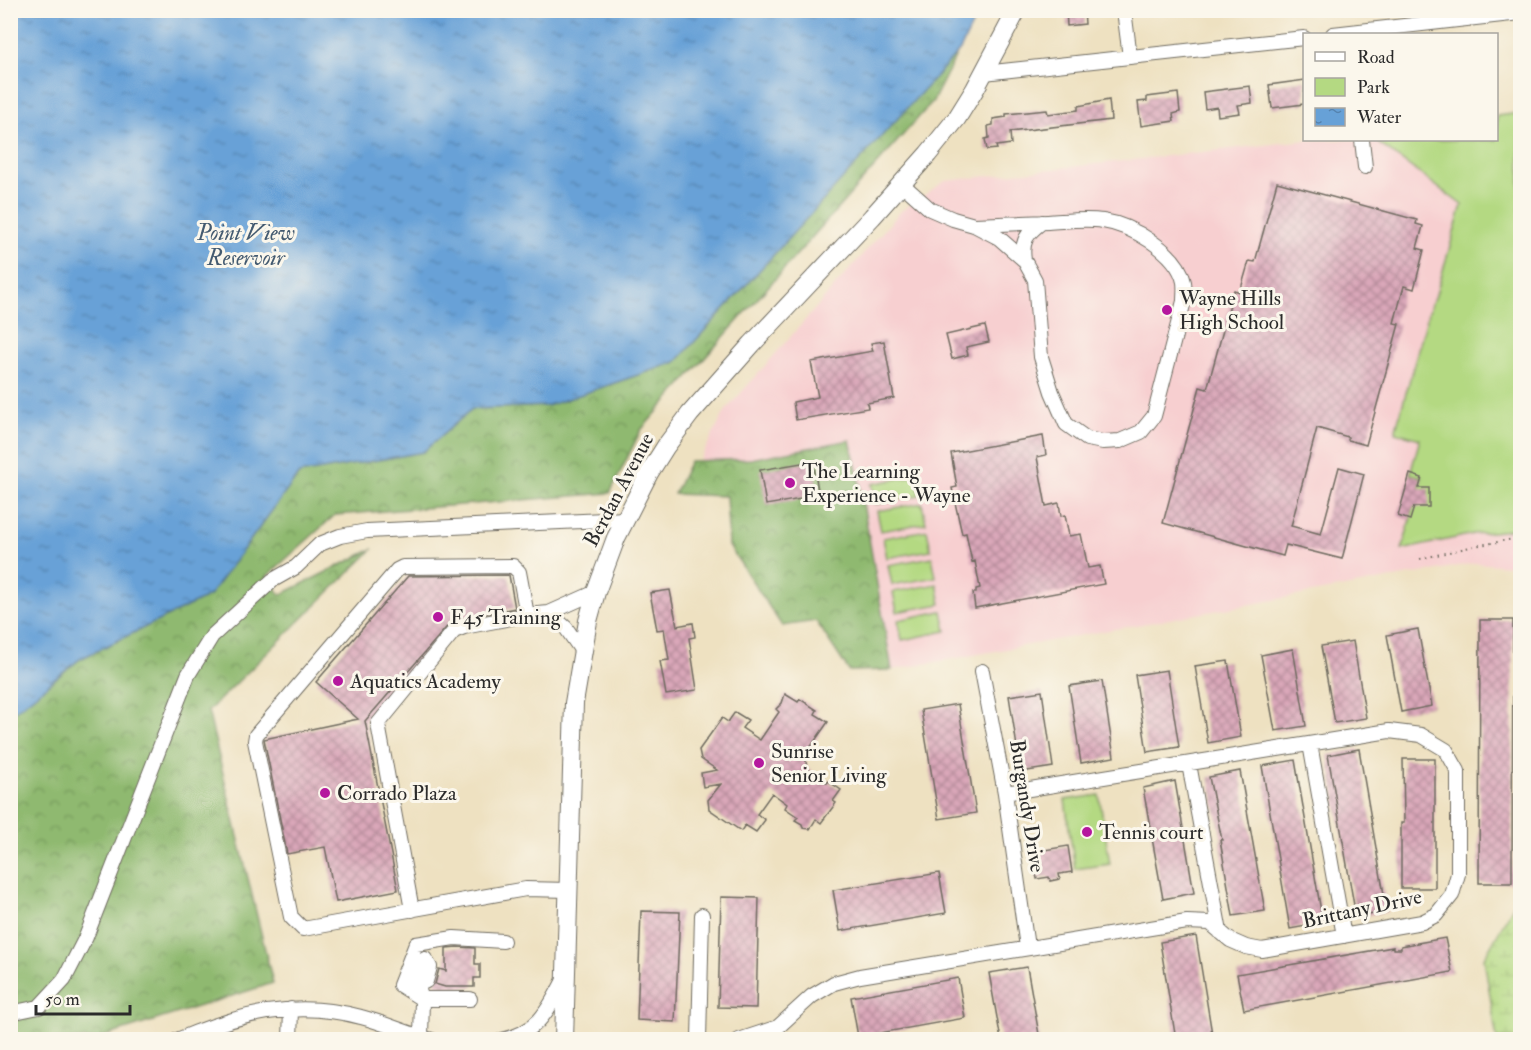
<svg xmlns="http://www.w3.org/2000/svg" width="1531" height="1050" viewBox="0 0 1531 1050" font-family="'IM FELL Double Pica',serif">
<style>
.built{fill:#f7cfd0}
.forest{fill:url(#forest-crowns);stroke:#5d724e;stroke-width:1.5}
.wetland{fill:url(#wetland-marsh);stroke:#708256;stroke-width:1.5}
.park{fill:#b4d982;stroke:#708256;stroke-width:1.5}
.water{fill:url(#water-ripples);stroke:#496681;stroke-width:1.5}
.building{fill:url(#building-cross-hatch)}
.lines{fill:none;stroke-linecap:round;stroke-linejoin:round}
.minor-casing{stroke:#6f6b60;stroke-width:16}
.major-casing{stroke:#6f6b60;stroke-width:20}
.path{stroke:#6f6b60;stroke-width:2;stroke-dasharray:1.5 4.5;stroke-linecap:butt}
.minor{stroke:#fff;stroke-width:14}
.major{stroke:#fff;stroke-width:18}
.poi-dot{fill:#b5179e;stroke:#fbf7ec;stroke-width:2}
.labels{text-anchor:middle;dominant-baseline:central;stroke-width:6;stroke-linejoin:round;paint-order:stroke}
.poi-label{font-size:21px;fill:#2b2b2b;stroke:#fbf7ec;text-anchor:start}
.street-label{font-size:21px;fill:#2b2b2b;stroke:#fbf7ec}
.water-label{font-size:22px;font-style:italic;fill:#435a70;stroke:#fbf7ec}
</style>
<defs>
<pattern id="forest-crowns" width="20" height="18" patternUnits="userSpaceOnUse" patternTransform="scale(1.5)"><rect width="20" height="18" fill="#8fb970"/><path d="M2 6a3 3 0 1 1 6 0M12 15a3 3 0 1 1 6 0" fill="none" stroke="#75975c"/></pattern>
<pattern id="wetland-marsh" width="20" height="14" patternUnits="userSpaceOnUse" patternTransform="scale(1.5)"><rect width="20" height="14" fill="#b4d982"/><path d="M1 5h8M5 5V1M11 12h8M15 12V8" fill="none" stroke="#9bba70"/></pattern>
<pattern id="water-ripples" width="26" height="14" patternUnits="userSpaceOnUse" patternTransform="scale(1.5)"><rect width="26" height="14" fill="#67a1d7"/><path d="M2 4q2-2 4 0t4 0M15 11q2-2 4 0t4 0" fill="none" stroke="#5583af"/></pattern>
<pattern id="building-cross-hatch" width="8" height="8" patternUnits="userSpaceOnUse" patternTransform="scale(1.5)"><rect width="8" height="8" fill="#daa7b9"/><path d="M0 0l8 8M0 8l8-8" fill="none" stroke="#b18897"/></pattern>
</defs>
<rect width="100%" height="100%" fill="#fbf7ec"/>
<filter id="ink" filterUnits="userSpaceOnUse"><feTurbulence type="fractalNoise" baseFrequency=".0167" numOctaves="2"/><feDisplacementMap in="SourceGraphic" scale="12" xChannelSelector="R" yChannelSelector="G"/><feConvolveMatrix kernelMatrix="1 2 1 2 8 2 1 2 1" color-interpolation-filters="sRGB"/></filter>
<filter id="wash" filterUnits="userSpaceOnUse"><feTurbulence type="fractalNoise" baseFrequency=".008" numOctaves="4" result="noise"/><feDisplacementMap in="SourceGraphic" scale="24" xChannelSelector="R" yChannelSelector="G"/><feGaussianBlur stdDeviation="1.35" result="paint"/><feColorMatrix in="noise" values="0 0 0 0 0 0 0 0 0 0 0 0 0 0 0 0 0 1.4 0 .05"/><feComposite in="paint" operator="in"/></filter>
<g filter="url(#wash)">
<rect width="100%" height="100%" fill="#eee1c1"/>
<!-- built -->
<path class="built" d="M 1520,113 L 1520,567 L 1475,563 L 892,670 L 890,649 L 751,459 L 699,461 L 726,410 L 901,211 L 945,181 L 1308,140 L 1496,140 L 1497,116 Z"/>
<!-- forest -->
<path class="forest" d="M 958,52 L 933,101 L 641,430 L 610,493 L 335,515 L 267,576 L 280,595 L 373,549 L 208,711 L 273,983 L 96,1039 L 11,1040 L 11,714 L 80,659 L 209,596 L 299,474 L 423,452 L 472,409 L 547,406 L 676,362 Z
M 850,440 L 859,480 L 892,670 L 849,671 L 816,621 L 782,626 L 729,546 L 726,496 L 674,494 L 690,461 L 751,459 Z"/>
<!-- wetland -->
<path class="wetland" d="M 1520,894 L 1520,1039 L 1497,1039 L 1484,958 Z"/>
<!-- park -->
<path class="park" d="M 1520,113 L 1520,529 L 1473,534 L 1402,550 L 1422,477 L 1410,474 L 1420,439 L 1395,432 L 1431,304 L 1435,298 L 1462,205 L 1377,142 L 1377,140 L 1496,140 L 1497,116 Z
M 916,475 L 920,495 L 876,504 L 872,484 Z
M 922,503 L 926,523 L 881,531 L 877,511 Z
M 927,530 L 931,550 L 887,558 L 883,538 Z
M 932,557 L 936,577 L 892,585 L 888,565 Z
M 937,584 L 941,604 L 897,612 L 893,592 Z
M 942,611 L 946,631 L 902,640 L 898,620 Z
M 1099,795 L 1110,864 L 1075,869 L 1065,800 Z"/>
<!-- water -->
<path class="water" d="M 11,10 L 979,10 L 979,11 L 960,50 L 676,362 L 547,406 L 472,409 L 423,452 L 299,474 L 209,596 L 80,659 L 11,714 Z"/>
<g id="blocks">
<!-- building -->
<path class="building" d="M 1066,10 L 1084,10 L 1085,24 L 1067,26 Z
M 1305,80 L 1304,104 L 1272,108 L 1269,85 Z
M 1250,86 L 1252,103 L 1238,105 L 1240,113 L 1218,116 L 1217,107 L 1205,109 L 1203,92 Z
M 1178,93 L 1180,112 L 1173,114 L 1174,121 L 1141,126 L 1138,102 L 1147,101 L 1147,97 Z
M 1109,100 L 1111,120 L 1010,132 L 1011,144 L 996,146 L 997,149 L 987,150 L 985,139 L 989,138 L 988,126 L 993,125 L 993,119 L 1006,117 L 1006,114 L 1047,110 L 1048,114 L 1078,110 L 1078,106 Z
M 1277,182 L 1417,220 L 1416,224 L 1423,226 L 1417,248 L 1424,250 L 1414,289 L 1404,286 L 1394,323 L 1399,324 L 1366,445 L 1348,440 L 1348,437 L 1317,428 L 1291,526 L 1321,534 L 1339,467 L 1364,474 L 1342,559 L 1286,545 L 1283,556 L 1163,523 L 1200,387 L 1207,389 L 1234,290 L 1240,292 L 1249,261 L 1255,262 Z
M 985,326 L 989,342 L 966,347 L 968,355 L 952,359 L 946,335 Z
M 884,341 L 894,398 L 867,403 L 868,408 L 796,420 L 793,402 L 818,397 L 811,362 L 873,351 L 871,343 Z
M 1043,436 L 1046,455 L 1037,457 L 1046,506 L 1059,503 L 1061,516 L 1065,515 L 1069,536 L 1081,534 L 1088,568 L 1100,566 L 1104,584 L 975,608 L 973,593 L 976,593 L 976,589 L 980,588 L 975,561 L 972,562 L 966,533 L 962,534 L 956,507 L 952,488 L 957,487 L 951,453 Z
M 813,461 L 819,496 L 766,505 L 760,470 Z
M 1410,474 L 1422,478 L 1419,488 L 1429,488 L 1429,507 L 1414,507 L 1410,520 L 1398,516 Z
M 509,575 L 515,608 L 452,621 L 365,721 L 398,890 L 336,902 L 325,847 L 287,854 L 264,739 L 358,719 L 316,682 L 408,576 Z
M 670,590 L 677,626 L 693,623 L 695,637 L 689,638 L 697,690 L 666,695 L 660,661 L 669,660 L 664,629 L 657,630 L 650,593 Z
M 1480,620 L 1513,620 L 1512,883 L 1479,883 Z
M 1418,629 L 1432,706 L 1401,712 L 1387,635 Z
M 1353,641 L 1366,718 L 1335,723 L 1321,646 Z
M 1293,649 L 1306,726 L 1275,731 L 1261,655 Z
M 1228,661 L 1241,737 L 1208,743 L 1195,666 Z
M 1167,670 L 1179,747 L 1147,752 L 1135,675 Z
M 1102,681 L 1114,757 L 1081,763 L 1069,686 Z
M 1042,691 L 1053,767 L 1021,772 L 1009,696 Z
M 785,694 L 798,702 L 800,699 L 817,710 L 815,714 L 828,722 L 805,755 L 807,768 L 827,783 L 828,781 L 841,790 L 833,801 L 836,803 L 821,823 L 816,819 L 810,829 L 803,828 L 802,824 L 795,820 L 798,817 L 785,808 L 787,804 L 772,793 L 757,814 L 765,820 L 756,832 L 745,825 L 741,831 L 709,809 L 708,800 L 721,784 L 703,787 L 701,773 L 717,770 L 701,759 L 699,750 L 722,718 L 728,722 L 735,712 L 748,720 L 742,728 L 760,740 L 779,712 L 776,709 L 782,703 Z
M 958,704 L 976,813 L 939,819 L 921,710 Z
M 1359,749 L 1387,912 L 1356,917 L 1328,755 Z
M 1403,759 L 1435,759 L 1435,888 L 1401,888 L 1401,823 L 1404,823 Z
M 1295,760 L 1323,923 L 1290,929 L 1262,766 Z
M 1240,771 L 1265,911 L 1233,916 L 1220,840 L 1222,840 L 1209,777 Z
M 1175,781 L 1194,893 L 1163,899 L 1143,788 Z
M 1068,846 L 1072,872 L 1059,874 L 1060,879 L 1050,881 L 1049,877 L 1037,879 L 1032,852 Z
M 939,873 L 946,913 L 840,931 L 833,890 Z
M 721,897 L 759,898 L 756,1008 L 718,1007 Z
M 641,911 L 680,912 L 675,1022 L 637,1020 Z
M 1196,936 L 1213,1040 L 1176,1040 L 1160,942 Z
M 1445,938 L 1452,972 L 1244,1010 L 1237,974 L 1393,947 L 1393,949 L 1401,949 L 1401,946 Z
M 457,947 L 475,948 L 475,964 L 480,964 L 480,978 L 474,978 L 474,987 L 445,987 L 435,984 L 439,969 L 446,971 L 446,948 Z
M 1027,967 L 1040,1040 L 1001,1040 L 989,973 Z
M 958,978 L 965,1018 L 858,1037 L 851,997 Z"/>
</g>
</g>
<g filter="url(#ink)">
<use href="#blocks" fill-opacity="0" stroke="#6f6b60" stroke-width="1.5"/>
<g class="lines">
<!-- minor casing -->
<g class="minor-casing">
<path id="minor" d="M 1124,10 L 1130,57
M 1333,34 L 1520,13
M 984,73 L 1304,38
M 1362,140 L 1365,167
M 902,184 L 930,209 L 953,219 L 974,225 L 999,238 L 1024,260 L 1035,280 L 1041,357 L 1052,392 L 1066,424 L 1087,439 L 1103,442 L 1120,441 L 1141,432 L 1154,416 L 1184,301 C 1184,295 1185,288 1184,282 C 1178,252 1131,225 1103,221 C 1085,218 1066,221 1048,222 C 1023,223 998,224 974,225
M 1024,260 C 1021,241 1027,233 1042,222
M 549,613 L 566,628 L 582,651
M 527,615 L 519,572 L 513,566 L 403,567 L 397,570 L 256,735 L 255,741 L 291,917 L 303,929 L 526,889 L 569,890
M 982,671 L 1005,793 L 1027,947
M 1310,744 L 1344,936
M 1189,764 L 1220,932
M 412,910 L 378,724 L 454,631 L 464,627 L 527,615 L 549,613 L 596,592
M 418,985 L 426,981 L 430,967 L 425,959
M 422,999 L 400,985 L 416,944 L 454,938 L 503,941
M 422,999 L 414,977 L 418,963 L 425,959
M 10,1013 L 39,1007 L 64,980 L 86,937 L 188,675 L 212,636 L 273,580 L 296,567 L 320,544 L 340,536 L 367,531 L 626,519
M 421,1037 L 422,999 L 470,999
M 177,1040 C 238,1014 296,999 361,1017 C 385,1023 408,1034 432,1040
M 290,1040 L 291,1009
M 502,1040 C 539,1032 548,1010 564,980
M 699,1040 L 702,915
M 739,1040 L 778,1027 L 812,996 L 834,983 L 860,976 L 1187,922 L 1210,923 L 1230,940 L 1246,947 L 1262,950 L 1422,922 L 1436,915 L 1452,895 L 1458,874 L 1458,771 L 1446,750 L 1421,735 L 1389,731 L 1005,793"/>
</g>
<!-- major casing -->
<g class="major-casing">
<path id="major" d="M 564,1040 L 574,703 L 588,621 L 596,592 L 616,538 L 649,473 L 666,446 L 690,414 L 752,344 L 872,217 L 928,154 L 957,118 L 975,89 L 1017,10"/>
</g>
<!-- path -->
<path class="path" d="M 1420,559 L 1474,546 L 1520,538"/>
<!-- minor -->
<use href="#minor" class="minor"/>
<!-- major -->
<use href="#major" class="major"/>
</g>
</g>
<!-- markers -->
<g class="poi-dot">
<circle cx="1167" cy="310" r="6"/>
<circle cx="790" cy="483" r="6"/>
<circle cx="438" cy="617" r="6"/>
<circle cx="338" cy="681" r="6"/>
<circle cx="759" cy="763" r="6"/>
<circle cx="325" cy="793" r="6"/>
<circle cx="1087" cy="832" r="6"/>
</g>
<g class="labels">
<!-- poi labels -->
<g class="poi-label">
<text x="1179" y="298">Wayne Hills<tspan x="1179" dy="24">High School</tspan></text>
<text x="802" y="471">The Learning<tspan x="802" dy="24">Experience - Wayne</tspan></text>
<text x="450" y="617">F45 Training</text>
<text x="350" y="681">Aquatics Academy</text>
<text x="771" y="751">Sunrise<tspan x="771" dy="24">Senior Living</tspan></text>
<text x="337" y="793">Corrado Plaza</text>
<text x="1099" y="832">Tennis court</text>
</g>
<!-- street labels -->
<g class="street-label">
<text transform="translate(619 490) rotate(-62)">Berdan Avenue</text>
<text transform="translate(1027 806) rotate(81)">Burgandy Drive</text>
<text transform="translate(1362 909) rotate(-12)">Brittany Drive</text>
</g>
<!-- water labels -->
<g class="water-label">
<text x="246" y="233">Point View<tspan x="246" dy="25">Reservoir</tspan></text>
</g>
</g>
<!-- margin -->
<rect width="1531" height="1050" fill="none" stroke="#fbf7ec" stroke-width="36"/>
<!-- legend -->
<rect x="1303" y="33" width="195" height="108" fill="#fbf7ec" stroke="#a8a59f" stroke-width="1.5"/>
<rect x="1315" y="52" width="30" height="9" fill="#ffffff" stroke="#a8a59f" stroke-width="1.5"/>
<text x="1357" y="63" font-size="18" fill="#2b2b2b">Road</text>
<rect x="1315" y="78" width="30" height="18" fill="#b4d982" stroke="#a8a59f" stroke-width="1.5"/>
<text x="1357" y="93" font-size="18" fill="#2b2b2b">Park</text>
<rect x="1315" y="108" width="30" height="18" fill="url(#water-ripples)" stroke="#a8a59f" stroke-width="1.5"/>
<text x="1357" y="123" font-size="18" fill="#2b2b2b">Water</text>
<!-- scale -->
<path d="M36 1005v9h94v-9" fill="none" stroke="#2b2b2b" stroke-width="3"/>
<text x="45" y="1005" font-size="18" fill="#2b2b2b" stroke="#fbf7ec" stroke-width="4.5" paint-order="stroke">50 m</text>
</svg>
